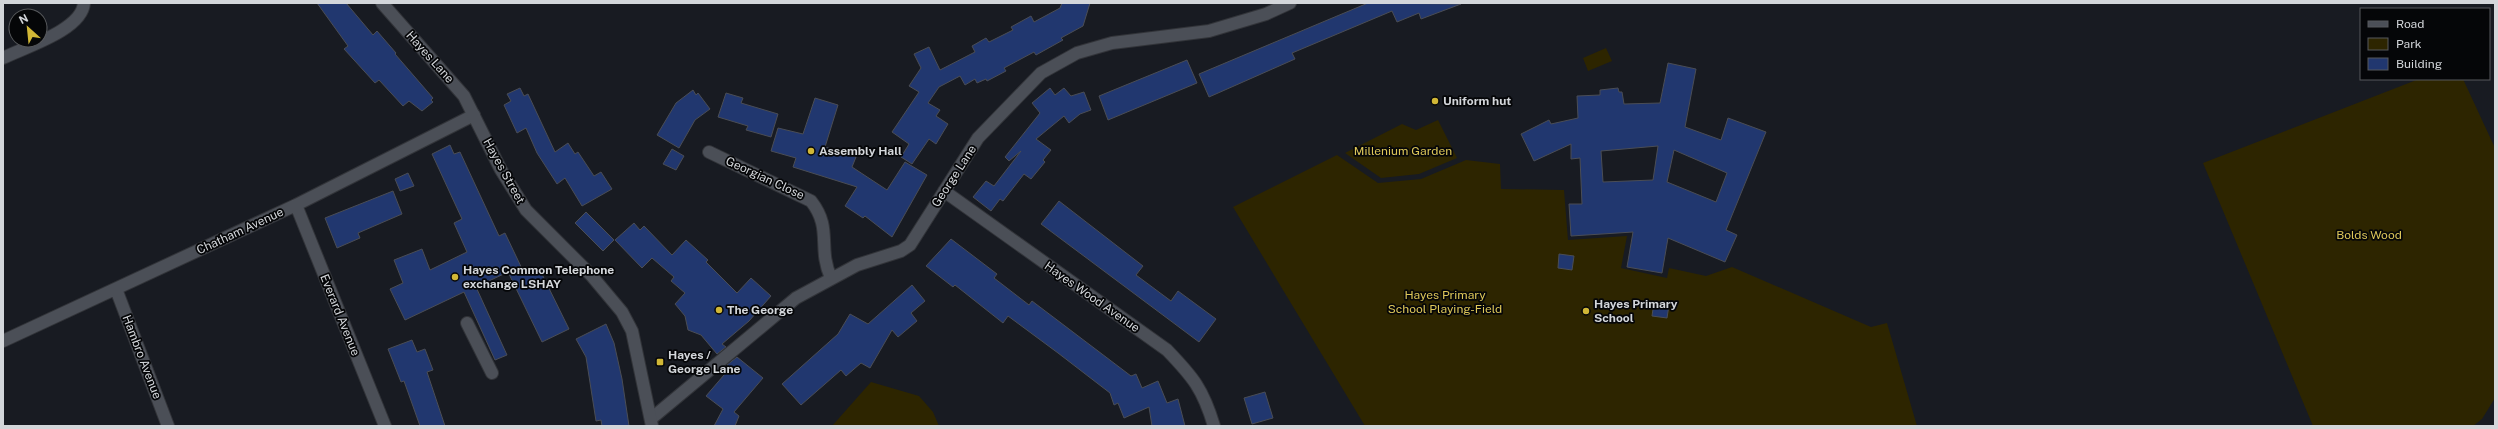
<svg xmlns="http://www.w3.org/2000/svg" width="2498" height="429" viewBox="0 0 2498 429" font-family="'Public Sans',sans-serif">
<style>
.green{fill:#2d2500}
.building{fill:#21376f;stroke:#4a4d55;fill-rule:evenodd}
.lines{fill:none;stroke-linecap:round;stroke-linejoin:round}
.street-casing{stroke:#323439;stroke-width:14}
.secondary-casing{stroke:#323439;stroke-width:14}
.street{stroke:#4b4f57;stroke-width:12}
.secondary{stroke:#4b4f57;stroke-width:12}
.poi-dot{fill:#d1b736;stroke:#050608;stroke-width:1.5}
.labels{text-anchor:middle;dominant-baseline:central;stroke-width:3.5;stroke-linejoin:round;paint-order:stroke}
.street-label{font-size:12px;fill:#d3d6da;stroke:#050608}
.poi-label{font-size:12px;font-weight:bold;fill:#d3d6da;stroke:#050608;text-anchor:start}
.park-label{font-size:12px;fill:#dec759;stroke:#050608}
</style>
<rect width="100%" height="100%" fill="#181b22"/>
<!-- green -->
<path class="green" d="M 1606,48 L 1612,61 L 1588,71 L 1583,58 Z
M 2419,79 L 2463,79 L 2495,148 L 2495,398 L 2482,419 L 2473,426 L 2313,426 L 2203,163 Z
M 1438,120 L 1457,158 L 1419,174 L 1381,178 L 1345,153 L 1402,124 L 1416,130 Z
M 1337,155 L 1378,183 L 1421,179 L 1466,160 L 1500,164 L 1501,189 L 1564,190 L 1568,240 L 1627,236 L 1621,268 L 1667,278 L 1669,268 L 1706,276 L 1732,267 L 1871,327 L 1887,323 L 1917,426 L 1365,426 L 1233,207 Z
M 871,382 L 919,396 L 933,412 L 939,426 L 832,426 Z"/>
<!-- building -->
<path class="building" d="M 317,3 L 346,3 L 373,35 L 377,31 L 396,53 L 395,54 L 433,98 L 431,100 L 433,102 L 422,111 L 409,101 L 403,106 L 379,80 L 375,83 L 344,49 L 348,46 Z
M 1062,3 L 1090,3 L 1083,26 L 1061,38 L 1063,40 L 1036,55 L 1034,52 L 1004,68 L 1006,71 L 987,81 L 986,79 L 977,83 L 975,79 L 965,85 L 960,76 L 939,87 L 928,103 L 940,110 L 936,116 L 948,124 L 936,144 L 929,139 L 912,164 L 901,157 L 909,144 L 892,132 L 919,92 L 909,86 L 921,68 L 914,54 L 929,47 L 940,70 L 975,52 L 972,46 L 986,38 L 989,42 L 1013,30 L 1011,27 L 1031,16 L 1034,22 L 1060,8 Z
M 1368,3 L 1461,4 L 1421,19 L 1419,13 L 1397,22 L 1392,11 L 1292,53 L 1295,59 L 1209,97 L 1199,74 Z
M 1187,60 L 1197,83 L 1108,120 L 1099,96 Z
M 1668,63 L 1696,69 L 1685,127 L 1721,140 L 1728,118 L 1766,132 L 1726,230 L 1737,235 L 1725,262 L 1668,238 L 1662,273 L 1627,267 L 1633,232 L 1571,236 L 1569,204 L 1582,204 L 1580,158 L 1571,159 L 1571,144 L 1534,161 L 1521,134 L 1549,120 L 1551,124 L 1578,118 L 1577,96 L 1600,95 L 1600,90 L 1618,88 L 1619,92 L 1622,92 L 1624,104 L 1660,103 ZM 1658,146 L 1653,180 L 1603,182 L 1601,151 ZM 1674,150 L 1727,173 L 1716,202 L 1667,182 Z
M 520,88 L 524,96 L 528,94 L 555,152 L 568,143 L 575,154 L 578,152 L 594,176 L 601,172 L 612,189 L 582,206 L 565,178 L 557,184 L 537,153 L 526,128 L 517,133 L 504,105 L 511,101 L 507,94 Z
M 1050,88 L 1055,95 L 1064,88 L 1071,96 L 1084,92 L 1091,110 L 1080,114 L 1069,123 L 1064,116 L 1036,139 L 1051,150 L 1043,160 L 1045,162 L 1031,179 L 1024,174 L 1003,201 L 1000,199 L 991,211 L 973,197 L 986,181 L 994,186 L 1021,151 L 1009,161 L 1005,157 L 1040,113 L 1032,103 Z
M 693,90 L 696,95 L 698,93 L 710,109 L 695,120 L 679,148 L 657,135 L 676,103 Z
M 726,93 L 743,98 L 741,103 L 778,114 L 771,137 L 746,130 L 748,126 L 718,117 Z
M 815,98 L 838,105 L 825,147 L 856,157 L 852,167 L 887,190 L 905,162 L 927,175 L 892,237 L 865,216 L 863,218 L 845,206 L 857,187 L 793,167 L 796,158 L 771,151 L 778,128 L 803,134 Z
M 450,145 L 454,154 L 460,152 L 499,236 L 505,233 L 525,275 L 539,268 L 569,329 L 542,342 L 508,272 L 476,287 L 507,355 L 495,360 L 464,292 L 405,320 L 390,289 L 403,283 L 394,260 L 422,249 L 430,270 L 467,252 L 454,223 L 462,219 L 432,154 Z
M 672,149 L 684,156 L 676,170 L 663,164 Z
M 408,173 L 414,186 L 400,191 L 395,179 Z
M 393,191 L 402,214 L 358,233 L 360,238 L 337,248 L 325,218 Z
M 1059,201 L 1143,266 L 1136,275 L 1171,301 L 1178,291 L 1216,319 L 1199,342 L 1041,224 Z
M 586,212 L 614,240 L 603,251 L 575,223 Z
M 634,223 L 640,230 L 644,226 L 672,255 L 686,240 L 708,260 L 706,262 L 737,293 L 751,278 L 771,296 L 749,321 L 722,344 L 726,347 L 717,354 L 701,335 L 688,330 L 685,316 L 675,304 L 685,293 L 671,281 L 674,277 L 652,258 L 642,268 L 615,240 Z
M 951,239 L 997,274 L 994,278 L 1029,305 L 1032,301 L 1131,376 L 1136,374 L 1142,388 L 1158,381 L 1167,403 L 1178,399 L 1185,426 L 1152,426 L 1149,407 L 1124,418 L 1118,403 L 1114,405 L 1110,393 L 1058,353 L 1008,316 L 1003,323 L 955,285 L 953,287 L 926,266 Z
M 1559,254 L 1574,256 L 1572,270 L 1558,268 Z
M 912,285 L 925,301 L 911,313 L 917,321 L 898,337 L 892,330 L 870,368 L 861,363 L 846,376 L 841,370 L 801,405 L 782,384 L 838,334 L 850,314 L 868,324 Z
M 1654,302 L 1669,305 L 1667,318 L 1652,316 Z
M 606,324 L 614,343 L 622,379 L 629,426 L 602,426 L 601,420 L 596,421 L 586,357 L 576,339 Z
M 412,340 L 417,352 L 425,349 L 433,370 L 427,372 L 445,426 L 420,426 L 404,381 L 401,382 L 388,349 Z
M 737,357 L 763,378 L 734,412 L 739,416 L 735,426 L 714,426 L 723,409 L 706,396 L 730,368 L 727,365 Z
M 1265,392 L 1273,418 L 1252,424 L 1244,398 Z"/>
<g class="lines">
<!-- street casing -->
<g class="street-casing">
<path id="street" d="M 3,58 C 25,47 82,30 84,3
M 709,152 L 811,201 C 833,229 817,247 831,278
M 944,191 L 1167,350 C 1193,377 1203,389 1214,426
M 296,205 L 385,426
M 116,289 L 168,426
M 467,323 L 492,373
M 3,341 L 296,205 L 474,115
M 652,418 L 796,298 L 857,265 L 901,251 L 910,245 L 978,138 L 1041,73 L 1077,53 L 1112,43 L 1209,31 L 1266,14 L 1290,3"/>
</g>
<!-- secondary casing -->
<g class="secondary-casing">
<path id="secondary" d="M 382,3 L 464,96 L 501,170 L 526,210 L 591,275 L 622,312 L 632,331 L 652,426"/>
</g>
<!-- street -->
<use href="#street" class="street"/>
<!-- secondary -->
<use href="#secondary" class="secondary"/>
</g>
<!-- markers -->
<g class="poi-dot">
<circle cx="1435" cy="101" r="4"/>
<circle cx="811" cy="151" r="4"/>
<circle cx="455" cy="277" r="4"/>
<circle cx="719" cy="310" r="4"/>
<circle cx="1586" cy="311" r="4"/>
<rect x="656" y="358" width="8" height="8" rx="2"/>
</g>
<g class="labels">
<!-- street labels -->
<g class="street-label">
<text transform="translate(430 57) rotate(48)">Hayes Lane</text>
<text transform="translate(504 171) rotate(61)">Hayes Street</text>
<text transform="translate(954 176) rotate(-57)">George Lane</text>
<text transform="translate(765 178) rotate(25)">Georgian Close</text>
<text transform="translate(240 231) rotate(-25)">Chatham Avenue</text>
<text transform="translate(1092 297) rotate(35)">Hayes Wood Avenue</text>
<text transform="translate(340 315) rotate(68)">Everard Avenue</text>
<text transform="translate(142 357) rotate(69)">Hambro Avenue</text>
</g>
<!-- poi labels -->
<g class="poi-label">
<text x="1443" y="101">Uniform hut</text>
<text x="819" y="151">Assembly Hall</text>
<text x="463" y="270">Hayes Common Telephone<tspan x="463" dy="14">exchange LSHAY</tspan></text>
<text x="1594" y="304">Hayes Primary<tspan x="1594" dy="14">School</tspan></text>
<text x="727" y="310">The George</text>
<text x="668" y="355">Hayes /<tspan x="668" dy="14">George Lane</tspan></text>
</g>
<!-- park labels -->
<g class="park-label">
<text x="1403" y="151">Millenium Garden</text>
<text x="2369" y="235">Bolds Wood</text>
<text x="1445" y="295">Hayes Primary<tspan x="1445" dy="14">School Playing-Field</tspan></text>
</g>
</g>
<!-- border -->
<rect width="2498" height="429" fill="none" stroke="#d3d6da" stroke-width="8"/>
<!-- legend -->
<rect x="2360" y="8" width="130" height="72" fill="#050608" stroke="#57595c"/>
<rect x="2368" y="21" width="20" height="6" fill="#4b4f57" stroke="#57595c"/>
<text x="2396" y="28" font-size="12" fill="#d3d6da">Road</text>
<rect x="2368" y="38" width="20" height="12" fill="#2d2500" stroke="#57595c"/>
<text x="2396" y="48" font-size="12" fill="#d3d6da">Park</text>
<rect x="2368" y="58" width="20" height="12" fill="#21376f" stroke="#57595c"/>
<text x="2396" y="68" font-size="12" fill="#d3d6da">Building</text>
<!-- north arrow -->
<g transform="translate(28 28) rotate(333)"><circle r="19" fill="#050608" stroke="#57595c"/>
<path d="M0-3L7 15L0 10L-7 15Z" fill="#d1b736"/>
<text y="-6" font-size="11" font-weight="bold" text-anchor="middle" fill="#d3d6da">N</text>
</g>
</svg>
